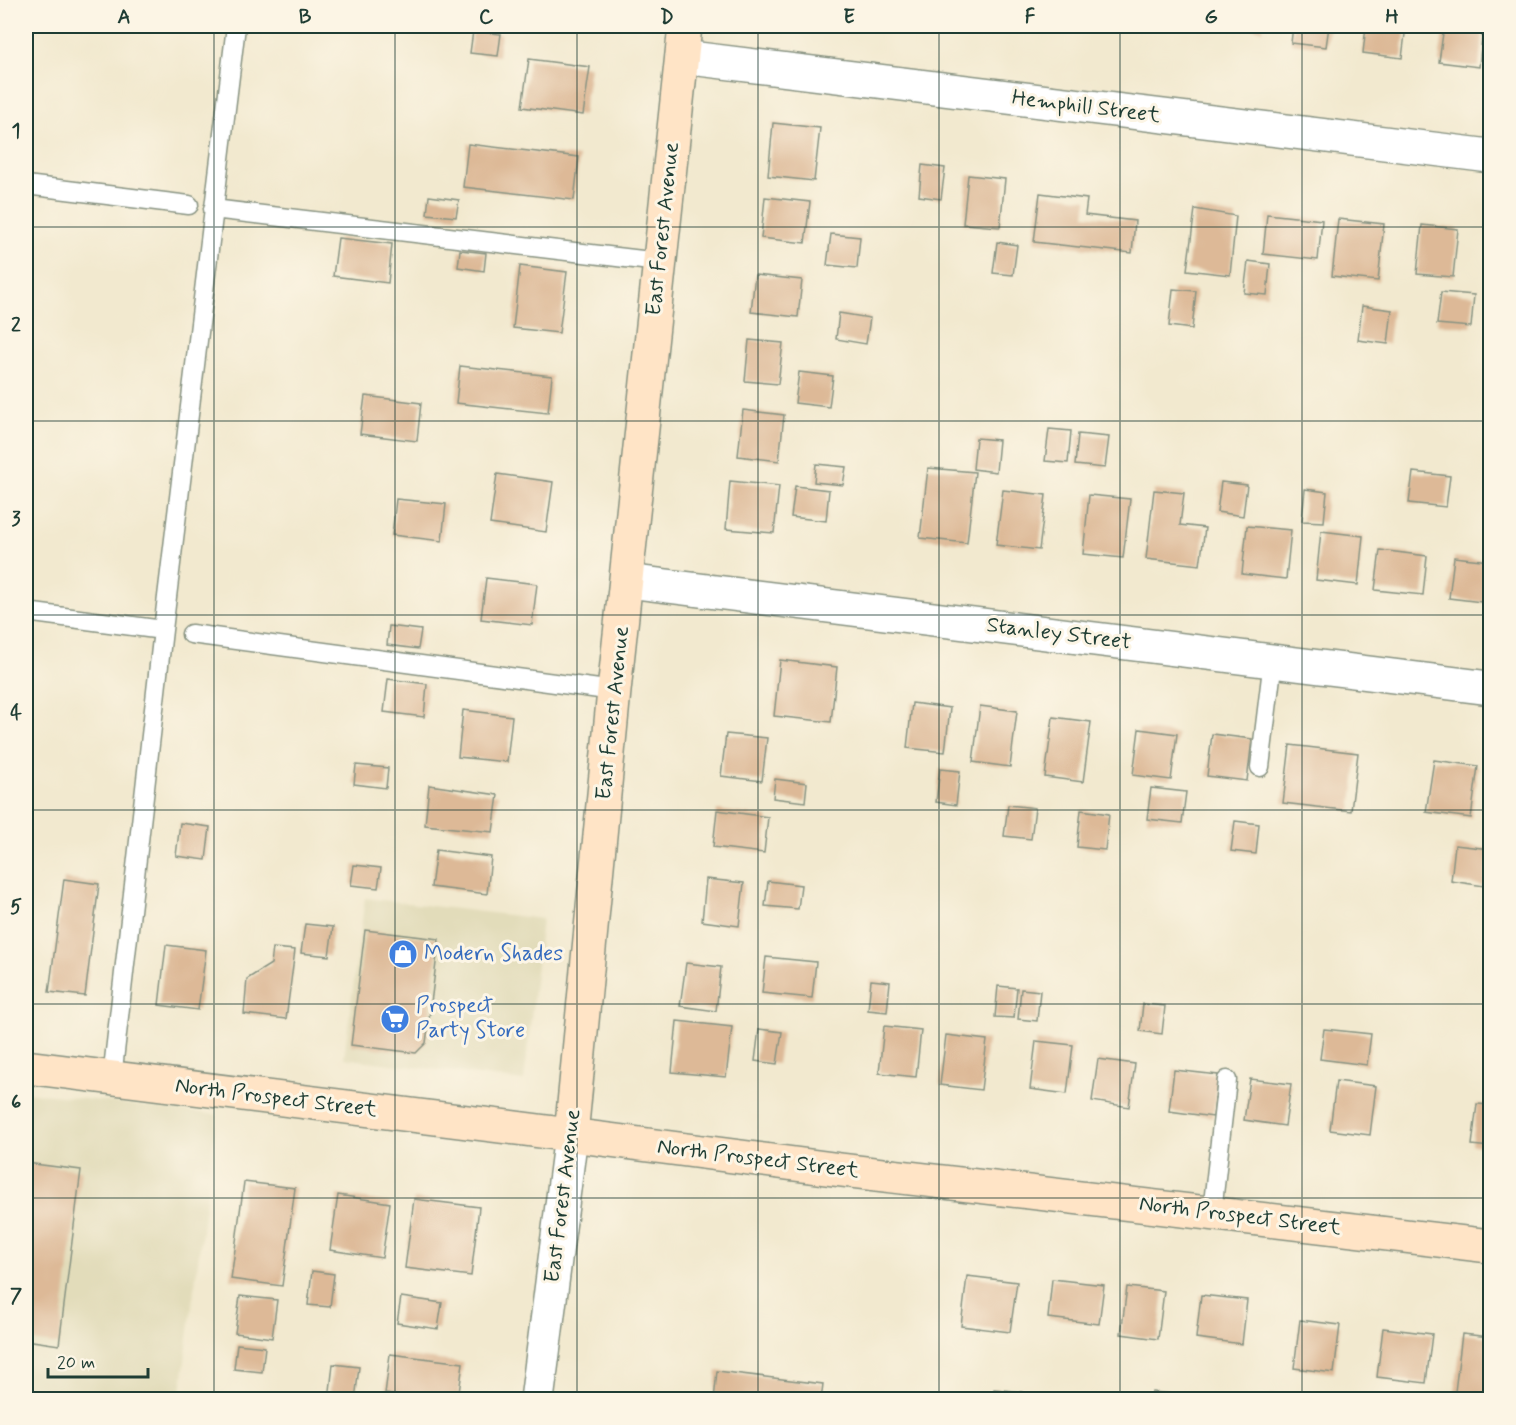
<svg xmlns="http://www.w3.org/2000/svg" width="1516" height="1425" viewBox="0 0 1516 1425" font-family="Mynerve,sans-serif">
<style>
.built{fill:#e2dcba}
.building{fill:#ddb997}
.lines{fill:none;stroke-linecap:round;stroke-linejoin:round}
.service-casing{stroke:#889382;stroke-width:21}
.minor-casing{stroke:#889382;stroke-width:36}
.tertiary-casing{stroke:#889382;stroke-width:36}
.secondary-casing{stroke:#889382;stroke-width:36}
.service{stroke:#fff;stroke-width:18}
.minor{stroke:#fff;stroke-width:33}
.tertiary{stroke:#fff;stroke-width:33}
.secondary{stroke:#ffe4c6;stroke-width:33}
.grid{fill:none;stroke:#1f3d34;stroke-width:1.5;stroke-opacity:0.55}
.labels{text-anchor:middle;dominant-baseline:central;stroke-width:6;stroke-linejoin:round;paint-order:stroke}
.street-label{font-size:22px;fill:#1f3d34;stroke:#fcf5e5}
.shop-label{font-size:22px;fill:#366cbe;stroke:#fcf5e5;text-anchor:start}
.neatline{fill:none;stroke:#1f3d34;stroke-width:2}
.grid-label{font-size:20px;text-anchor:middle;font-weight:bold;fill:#1f3d34}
</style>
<rect width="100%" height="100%" fill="#fcf5e5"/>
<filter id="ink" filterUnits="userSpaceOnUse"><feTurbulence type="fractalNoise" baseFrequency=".0167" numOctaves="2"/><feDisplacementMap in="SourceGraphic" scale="12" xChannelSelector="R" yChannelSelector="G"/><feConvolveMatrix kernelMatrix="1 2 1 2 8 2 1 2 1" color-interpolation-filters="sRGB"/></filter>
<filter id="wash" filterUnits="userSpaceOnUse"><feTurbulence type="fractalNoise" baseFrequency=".008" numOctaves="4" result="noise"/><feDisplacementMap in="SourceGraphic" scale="24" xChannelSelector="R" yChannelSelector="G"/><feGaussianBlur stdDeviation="1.35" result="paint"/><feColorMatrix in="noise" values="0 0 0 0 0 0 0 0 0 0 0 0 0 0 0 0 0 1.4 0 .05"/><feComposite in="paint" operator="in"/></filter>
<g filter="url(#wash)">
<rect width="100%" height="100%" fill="#f2e9cf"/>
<!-- built -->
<path class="built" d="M 365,898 L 542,919 L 524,1081 L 344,1058 Z
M 26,1092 L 217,1115 L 180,1399 L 26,1400 Z"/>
<g id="blocks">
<!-- building -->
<path class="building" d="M 1241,26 L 1263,26 L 1263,30 Z
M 1293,26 L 1329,26 L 1326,47 L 1291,43 Z
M 1366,26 L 1406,26 L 1402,58 L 1363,53 Z
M 1444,26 L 1483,26 L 1479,67 L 1439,62 Z
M 473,31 L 501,34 L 498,56 L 470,53 Z
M 529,59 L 590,67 L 583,115 L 522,107 Z
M 773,123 L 820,128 L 814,181 L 768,176 Z
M 468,144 L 579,157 L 574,200 L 463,187 Z
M 922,165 L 945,168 L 941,199 L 919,196 Z
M 968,175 L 1005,179 L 1000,227 L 963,224 Z
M 1040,193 L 1087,199 L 1085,215 L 1135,221 L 1132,253 L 1034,242 Z
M 429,196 L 459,200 L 456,217 L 427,214 Z
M 765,197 L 810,202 L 805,243 L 761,238 Z
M 1195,209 L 1236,216 L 1230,275 L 1187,270 Z
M 1267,214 L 1322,220 L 1318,260 L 1263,254 Z
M 1338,219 L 1384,224 L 1378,281 L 1332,276 Z
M 1422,225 L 1458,229 L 1453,277 L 1417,274 Z
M 831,234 L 860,237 L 857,268 L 827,265 Z
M 338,238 L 392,244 L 388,283 L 333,276 Z
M 997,242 L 1017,245 L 1013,275 L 993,273 Z
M 460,250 L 486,253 L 484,271 L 458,267 Z
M 1248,261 L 1270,264 L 1267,295 L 1244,293 Z
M 520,266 L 567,272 L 559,333 L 513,328 Z
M 755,275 L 802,280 L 798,317 L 751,312 Z
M 1173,289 L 1196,291 L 1192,329 L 1169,326 Z
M 1441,292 L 1474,295 L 1471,327 L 1437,324 Z
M 1362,306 L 1392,310 L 1388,344 L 1358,340 Z
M 839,313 L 870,318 L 866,344 L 836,339 Z
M 749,340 L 783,343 L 778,384 L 745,381 Z
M 460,366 L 552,376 L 548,413 L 456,403 Z
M 799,372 L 833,376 L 829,407 L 795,403 Z
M 365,396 L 421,403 L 417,441 L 360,434 Z
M 743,410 L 784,415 L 779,461 L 738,456 Z
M 1049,429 L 1071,431 L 1068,463 L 1045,461 Z
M 1078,434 L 1109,437 L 1105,468 L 1075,465 Z
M 976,438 L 999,440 L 996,472 L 973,469 Z
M 816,464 L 846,467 L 843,485 L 814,482 Z
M 928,468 L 975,472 L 967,543 L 920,538 Z
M 1413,472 L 1450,476 L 1446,507 L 1409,503 Z
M 497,474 L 553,482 L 546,532 L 490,524 Z
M 730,481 L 779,486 L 774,533 L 726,529 Z
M 1221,482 L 1247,485 L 1243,516 L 1217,512 Z
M 795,486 L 829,490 L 826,521 L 791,517 Z
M 1305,489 L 1327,492 L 1324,522 L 1302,521 Z
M 1003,490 L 1046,495 L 1039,550 L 996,545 Z
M 1154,490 L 1184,493 L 1180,525 L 1205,528 L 1200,565 L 1146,559 Z
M 1089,495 L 1130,499 L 1123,558 L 1083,554 Z
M 396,499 L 446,504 L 442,541 L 392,535 Z
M 1247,526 L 1291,530 L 1286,579 L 1242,574 Z
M 1321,531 L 1363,536 L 1358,585 L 1316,580 Z
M 1380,550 L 1427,556 L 1423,595 L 1375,590 Z
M 1454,557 L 1490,561 L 1490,603 L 1449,598 Z
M 486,578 L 537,584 L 532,625 L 481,619 Z
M 389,626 L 421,630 L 418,649 L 387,645 Z
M 780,660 L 837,667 L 831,722 L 774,716 Z
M 388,679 L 427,684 L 424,717 L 384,712 Z
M 912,703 L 950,708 L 945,752 L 907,748 Z
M 980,706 L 1017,711 L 1010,767 L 973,762 Z
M 463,710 L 512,716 L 507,762 L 458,757 Z
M 1053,717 L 1091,722 L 1083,782 L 1045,777 Z
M 1139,729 L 1177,734 L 1171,780 L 1133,775 Z
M 726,734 L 767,738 L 762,781 L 721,776 Z
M 1212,734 L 1252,739 L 1247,781 L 1207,776 Z
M 1290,745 L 1358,753 L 1351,811 L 1283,803 Z
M 1434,760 L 1478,766 L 1471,818 L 1426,812 Z
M 356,765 L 388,768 L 386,788 L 354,784 Z
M 940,769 L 960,771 L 956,805 L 936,802 Z
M 775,779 L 807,783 L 805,802 L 773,798 Z
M 429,785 L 498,795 L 493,832 L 425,825 Z
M 1151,788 L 1186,792 L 1182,823 L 1147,819 Z
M 1008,805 L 1035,808 L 1031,839 L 1004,836 Z
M 717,810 L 768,817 L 764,853 L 713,847 Z
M 1081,810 L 1109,814 L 1105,850 L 1077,847 Z
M 1235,821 L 1259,824 L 1256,854 L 1231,851 Z
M 180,823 L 210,827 L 206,860 L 176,856 Z
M 1455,845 L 1490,849 L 1484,886 L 1451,881 Z
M 436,850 L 491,857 L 487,894 L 431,887 Z
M 354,865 L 381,868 L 378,888 L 351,885 Z
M 64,879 L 99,884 L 85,996 L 49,992 Z
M 706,879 L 744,883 L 739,926 L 702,921 Z
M 768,881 L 801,885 L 798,909 L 765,906 Z
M 305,924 L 333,927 L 329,956 L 301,953 Z
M 365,930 L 439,939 L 426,1043 L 416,1053 L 351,1045 Z
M 166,945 L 206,950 L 198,1010 L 159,1005 Z
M 273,948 L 295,950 L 286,1019 L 244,1014 L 247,979 L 271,964 Z
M 766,957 L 816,962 L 812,998 L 762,993 Z
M 686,963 L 721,967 L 716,1011 L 680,1006 Z
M 871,980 L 890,982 L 887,1012 L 868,1010 Z
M 998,986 L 1017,988 L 1014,1018 L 995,1017 Z
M 1021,989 L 1040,991 L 1037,1021 L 1018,1019 Z
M 1143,1004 L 1165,1006 L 1162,1034 L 1140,1031 Z
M 677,1021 L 732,1027 L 726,1077 L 672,1072 Z
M 884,1026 L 921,1030 L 916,1077 L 879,1073 Z
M 759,1029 L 782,1032 L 777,1064 L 755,1061 Z
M 1324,1029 L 1371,1034 L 1367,1065 L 1320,1059 Z
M 946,1035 L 987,1040 L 981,1090 L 940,1085 Z
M 1036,1041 L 1073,1045 L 1067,1094 L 1030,1089 Z
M 1098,1059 L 1135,1064 L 1129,1107 L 1092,1101 Z
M 1174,1070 L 1218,1075 L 1213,1117 L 1169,1111 Z
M 1250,1079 L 1291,1084 L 1285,1126 L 1244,1120 Z
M 1336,1081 L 1376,1086 L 1370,1135 L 1330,1130 Z
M 1477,1104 L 1490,1105 L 1490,1147 L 1472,1145 Z
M 26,1163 L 81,1170 L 59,1345 L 26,1340 Z
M 244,1182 L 295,1188 L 282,1286 L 231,1279 Z
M 338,1195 L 390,1203 L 382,1258 L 330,1250 Z
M 414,1199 L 479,1207 L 471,1276 L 405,1268 Z
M 312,1271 L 334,1274 L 330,1307 L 308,1305 Z
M 967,1276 L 1017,1282 L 1010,1332 L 961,1326 Z
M 1052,1279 L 1104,1285 L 1099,1324 L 1048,1318 Z
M 1127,1287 L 1164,1291 L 1158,1339 L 1121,1334 Z
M 1201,1295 L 1247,1300 L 1242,1344 L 1196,1338 Z
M 240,1296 L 277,1300 L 272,1338 L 235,1333 Z
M 401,1297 L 442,1303 L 438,1329 L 397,1323 Z
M 1300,1320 L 1340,1325 L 1334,1373 L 1294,1368 Z
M 1383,1328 L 1432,1334 L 1426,1383 L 1377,1377 Z
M 1462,1334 L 1490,1337 L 1490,1400 L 1454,1400 Z
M 237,1344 L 265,1347 L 262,1372 L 234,1369 Z
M 390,1354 L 463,1363 L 458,1400 L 431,1400 L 385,1394 Z
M 333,1364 L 359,1367 L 355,1400 L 329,1400 Z
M 717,1371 L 823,1384 L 821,1400 L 714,1400 Z
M 994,1389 L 1022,1392 L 1021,1400 L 993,1400 Z
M 1152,1392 L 1173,1394 L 1172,1400 L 1151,1400 Z
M 1270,1395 L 1293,1398 L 1293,1400 L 1269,1400 Z"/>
</g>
</g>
<g filter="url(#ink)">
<use href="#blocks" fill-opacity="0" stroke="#889382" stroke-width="1.5"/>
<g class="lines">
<!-- service casing -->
<g class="service-casing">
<path id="service" d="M 26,185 L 189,205
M 213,209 L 659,262
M 26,612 L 163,630
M 191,634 L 614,691
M 1260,767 L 1273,660
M 112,1078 L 163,630 L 236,26
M 1212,1212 L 1227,1080"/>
</g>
<!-- minor casing -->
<g class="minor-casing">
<path id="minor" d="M 682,57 L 1490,156
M 627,581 L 1490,688"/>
</g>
<!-- tertiary casing -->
<g class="tertiary-casing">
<path id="tertiary" d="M 537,1400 L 571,1135"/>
</g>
<!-- secondary casing -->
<g class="secondary-casing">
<path id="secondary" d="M 26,1067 L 524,1129 L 841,1170 L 1490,1246
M 571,1135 L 614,691 L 685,26"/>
</g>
<!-- service -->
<use href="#service" class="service"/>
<!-- minor -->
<use href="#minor" class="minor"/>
<!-- tertiary -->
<use href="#tertiary" class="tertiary"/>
<!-- secondary -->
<use href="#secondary" class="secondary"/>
</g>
</g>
<!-- grid -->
<path class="grid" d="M 214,26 L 214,1400M 395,26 L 395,1400M 577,26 L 577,1400M 758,26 L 758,1400M 939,26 L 939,1400M 1120,26 L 1120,1400M 1302,26 L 1302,1400M 26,227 L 1490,227M 26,421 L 1490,421M 26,615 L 1490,615M 26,810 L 1490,810M 26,1004 L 1490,1004M 26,1198 L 1490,1198"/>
<!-- icons -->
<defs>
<g id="shop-disc" transform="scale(1.5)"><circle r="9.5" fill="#3f7fe0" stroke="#fcf5e5"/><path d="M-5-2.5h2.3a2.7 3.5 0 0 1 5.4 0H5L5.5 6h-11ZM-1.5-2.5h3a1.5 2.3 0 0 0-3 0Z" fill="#fff"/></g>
<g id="supermarket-disc" transform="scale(1.5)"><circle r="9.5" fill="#3f7fe0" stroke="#fcf5e5"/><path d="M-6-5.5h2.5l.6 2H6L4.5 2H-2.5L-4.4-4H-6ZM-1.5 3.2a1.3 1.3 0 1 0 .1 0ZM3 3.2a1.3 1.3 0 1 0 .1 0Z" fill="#fff"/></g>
</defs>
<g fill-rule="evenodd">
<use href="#shop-disc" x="403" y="954"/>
<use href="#supermarket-disc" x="395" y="1019"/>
</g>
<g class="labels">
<!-- street labels -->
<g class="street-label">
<text transform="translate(1086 107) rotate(7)">Hemphill Street</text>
<text transform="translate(663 229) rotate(-84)">East Forest Avenue</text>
<text transform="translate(1059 634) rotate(7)">Stanley Street</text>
<text transform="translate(613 713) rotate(-84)">East Forest Avenue</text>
<text transform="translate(276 1098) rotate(7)">North Prospect Street</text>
<text transform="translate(758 1159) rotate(7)">North Prospect Street</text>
<text transform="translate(563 1196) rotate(-83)">East Forest Avenue</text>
<text transform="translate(1240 1216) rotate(7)">North Prospect Street</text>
</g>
<!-- shop labels -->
<g class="shop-label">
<text x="424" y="954">Modern Shades</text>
<text x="416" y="1006">Prospect<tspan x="416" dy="25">Party Store</tspan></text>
</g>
</g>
<!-- margin -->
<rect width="1516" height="1425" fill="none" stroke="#fcf5e5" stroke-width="66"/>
<!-- scale -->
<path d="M48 1368v9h100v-9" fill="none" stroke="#1f3d34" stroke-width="3"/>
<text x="57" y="1368" font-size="18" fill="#1f3d34" stroke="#fcf5e5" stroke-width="4.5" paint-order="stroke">20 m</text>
<rect x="33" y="33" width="1450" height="1359" class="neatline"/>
<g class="grid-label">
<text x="124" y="23">A</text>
<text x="305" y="23">B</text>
<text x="486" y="23">C</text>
<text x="667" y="23">D</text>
<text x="849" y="23">E</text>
<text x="1030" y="23">F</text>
<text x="1211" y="23">G</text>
<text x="1392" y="23">H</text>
<text x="16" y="137">1</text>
<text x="16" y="331">2</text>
<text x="16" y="525">3</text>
<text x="16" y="719">4</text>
<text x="16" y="913">5</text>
<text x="16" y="1108">6</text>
<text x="16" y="1302">7</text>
</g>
</svg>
